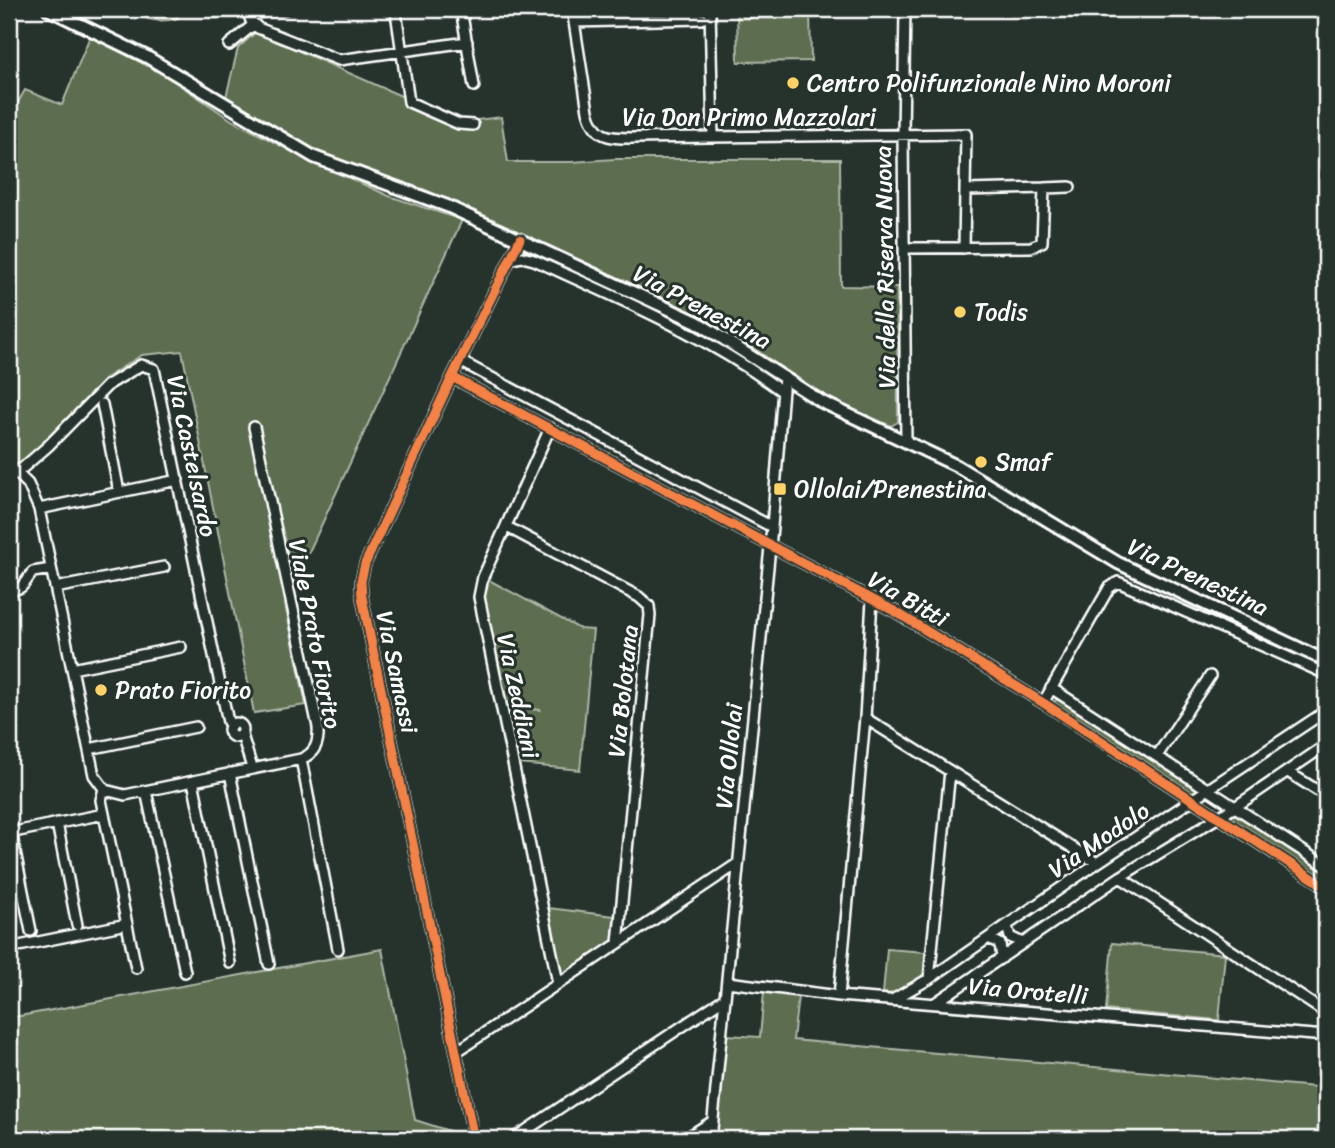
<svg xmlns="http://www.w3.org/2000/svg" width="1335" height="1148" viewBox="0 0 1335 1148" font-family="Sriracha,sans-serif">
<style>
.green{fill:#5d6d4f;stroke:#aeb6a7;stroke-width:2}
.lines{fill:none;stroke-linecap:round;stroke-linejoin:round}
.minor-casing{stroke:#fff;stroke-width:14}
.major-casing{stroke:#fff;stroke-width:16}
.minor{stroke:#26332d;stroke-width:9}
.major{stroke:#26332d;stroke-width:10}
.cycleway-casing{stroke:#26332d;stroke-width:13}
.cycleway{stroke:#f48246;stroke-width:9}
.poi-dot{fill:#ffd166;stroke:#26332d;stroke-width:2.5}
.labels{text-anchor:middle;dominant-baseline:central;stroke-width:6;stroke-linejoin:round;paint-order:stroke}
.poi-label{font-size:24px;fill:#fff;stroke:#26332d;text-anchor:start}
.street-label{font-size:24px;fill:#fff;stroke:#26332d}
</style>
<rect width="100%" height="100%" fill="#26332d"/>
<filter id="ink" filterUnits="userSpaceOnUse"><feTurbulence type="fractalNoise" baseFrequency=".0143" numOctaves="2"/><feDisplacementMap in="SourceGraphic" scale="14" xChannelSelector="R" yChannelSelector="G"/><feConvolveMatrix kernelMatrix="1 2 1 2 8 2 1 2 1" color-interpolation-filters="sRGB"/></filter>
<g filter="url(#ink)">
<!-- green -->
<path class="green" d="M 125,9 L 176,9 L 178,18 C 157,24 144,19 125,9 Z
M 737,9 L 810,9 L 811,61 L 738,62 Z
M 256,32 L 460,122 L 501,117 L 508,162 L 571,162 L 615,159 L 840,159 L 841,286 L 897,287 L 898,422 L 891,426 L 841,404 L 812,388 L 734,335 L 665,299 L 423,189 L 328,157 L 226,97 L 238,48 Z
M 90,36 L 165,75 L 233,121 L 301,156 L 389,196 L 462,220 L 285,604 L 306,705 L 254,713 L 182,351 L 142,355 L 107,377 L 49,437 L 9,475 L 9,118 L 25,90 L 62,105 Z
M 487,579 L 580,629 L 593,630 L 580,770 L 519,764 L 512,736 L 518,734 L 517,728 L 510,726 L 506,708 L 541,710 L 505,706 L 481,592 Z
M 1060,699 L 1201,789 L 1197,795 L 1191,794 L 1056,707 L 1054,701 Z
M 1233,812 L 1326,871 L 1326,881 L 1233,821 L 1230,816 Z
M 548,908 L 614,916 L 613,942 L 560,976 Z
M 1112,943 L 1225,954 L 1219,1020 L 1106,1010 Z
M 382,949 L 415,1120 L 468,1137 L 468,1139 L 415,1139 L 412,1134 L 403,1139 L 9,1139 L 9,1003 L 14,1017 Z
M 887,949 L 925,952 L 924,974 L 895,994 L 883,993 Z
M 764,992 L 798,996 L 793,1040 L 1326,1088 L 1326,1139 L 714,1139 L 727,1035 L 760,1037 Z"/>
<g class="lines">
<!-- minor casing -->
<g class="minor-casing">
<path id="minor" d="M 215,9 L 216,12
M 247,9 L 251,21 L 258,28 L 339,60 L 467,42
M 461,9 L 474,86
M 572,9 L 588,111 C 595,137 607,138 632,138 L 966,134 L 964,248
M 710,9 L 713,136
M 905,9 L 903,135 L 906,441
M 396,12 L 409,102 L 459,124 L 473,125
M 248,14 L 285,9
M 574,22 L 702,19
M 229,45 L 253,25
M 1044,188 L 1070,187
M 904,248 L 1031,247 L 1042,242 L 1044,188 L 965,190
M 511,259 L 522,257 L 534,260 C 622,300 704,334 783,392
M 460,361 L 772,527
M 452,377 L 896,612 L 1045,704 L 1326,887
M 102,404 L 119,492
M 550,428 L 483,577 L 479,597 L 558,983
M 9,465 L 28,484 L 39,509 L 94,775 L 105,790 L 125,795 L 301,759 C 316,753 319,742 318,727 L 254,427
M 18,472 L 48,446 L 108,385 L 141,365 L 154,369 L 228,722 L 232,725
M 39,509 L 178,480
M 507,527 L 639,597 L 649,606 L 650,615 L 618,943
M 9,588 C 23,593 25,580 33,572 L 51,569
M 55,588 L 164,567
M 72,669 L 181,647
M 1051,688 L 1326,866
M 1043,703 L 1109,588 L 1118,582 L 1326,674
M 865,718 L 1097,863
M229 730a7 7 0 1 1 14 0a7 7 0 1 1-14 0Z
M 242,735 L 252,768
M 89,749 L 196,727
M 1157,756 L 1210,676
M 301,759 L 338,949
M 1288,772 L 1326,796
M 230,773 L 269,964
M 193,781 L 230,963
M 146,791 L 185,972
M 104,814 L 136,968
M 57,823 L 77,925
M 11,832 L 31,931
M 9,833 L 104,814 L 101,800 L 104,789
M 1120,877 L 1326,1013
M 1007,926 L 1010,937 L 1023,943
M 989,938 L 1000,944 L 1002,958
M 9,948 L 127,924
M 929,979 L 950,771
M 727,982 L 839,996 L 1326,1036
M 839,996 L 865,718 L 872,600
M 894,999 L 929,979 L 1097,863 L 1326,711
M 935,1003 L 1120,877 L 1235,807 L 1326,745
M 456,1052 L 737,864
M 474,1139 L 362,597 L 361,581 L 365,564 L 452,377 L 520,239
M 513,1139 L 725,998
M 685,1139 L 713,1121
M 711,1139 L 772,527 L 784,377"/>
</g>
<!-- major casing -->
<g class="major-casing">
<path id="major" d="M 48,9 L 147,57 L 314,157 L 447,206 L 697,322 L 822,402 L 957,466 L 1118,563 L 1326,661"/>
</g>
<!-- minor -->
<use href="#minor" class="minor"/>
<!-- major -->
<use href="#major" class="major"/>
<!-- cycleway casing -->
<g class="cycleway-casing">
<path id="cycleway" d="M 452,377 L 896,612 L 1045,704 L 1326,887
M 474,1139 L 362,597 L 361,581 L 365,564 L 452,377 L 520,239"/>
</g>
<!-- cycleway -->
<use href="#cycleway" class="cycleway"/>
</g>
</g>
<!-- markers -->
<g class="poi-dot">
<circle cx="793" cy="83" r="7"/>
<circle cx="960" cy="312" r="7"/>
<circle cx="981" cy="462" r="7"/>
<rect x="773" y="482" width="14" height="14" rx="3.5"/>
<circle cx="101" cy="690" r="7"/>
</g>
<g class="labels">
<!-- poi labels -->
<g class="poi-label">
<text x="807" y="83">Centro Polifunzionale Nino Moroni</text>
<text x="974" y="312">Todis</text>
<text x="995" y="462">Smaf</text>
<text x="794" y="489">Ollolai/Prenestina</text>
<text x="115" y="690">Prato Fiorito</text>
</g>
<!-- street labels -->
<g class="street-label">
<text x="749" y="117">Via Don Primo Mazzolari</text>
<text transform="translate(885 267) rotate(-91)">Via della Riserva Nuova</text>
<text transform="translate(702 307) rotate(28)">Via Prenestina</text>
<text transform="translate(192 456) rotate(78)">Via Castelsardo</text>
<text transform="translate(1198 577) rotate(25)">Via Prenestina</text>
<text transform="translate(908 599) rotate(30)">Via Bitti</text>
<text transform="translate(315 634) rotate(79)">Viale Prato Fiorito</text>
<text transform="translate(397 672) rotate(78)">Via Samassi</text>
<text transform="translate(623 691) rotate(-84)">Via Bolotana</text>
<text transform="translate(518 696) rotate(78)">Via Zeddiani</text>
<text transform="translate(729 756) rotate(-84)">Via Ollolai</text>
<text transform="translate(1099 840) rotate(-34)">Via Modolo</text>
<text transform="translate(1028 991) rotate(5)">Via Orotelli</text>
</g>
</g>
<!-- margin -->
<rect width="1335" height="1148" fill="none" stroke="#26332d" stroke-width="35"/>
<rect x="18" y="18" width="1300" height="1113" fill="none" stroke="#fff" stroke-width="2.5" filter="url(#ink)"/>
</svg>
